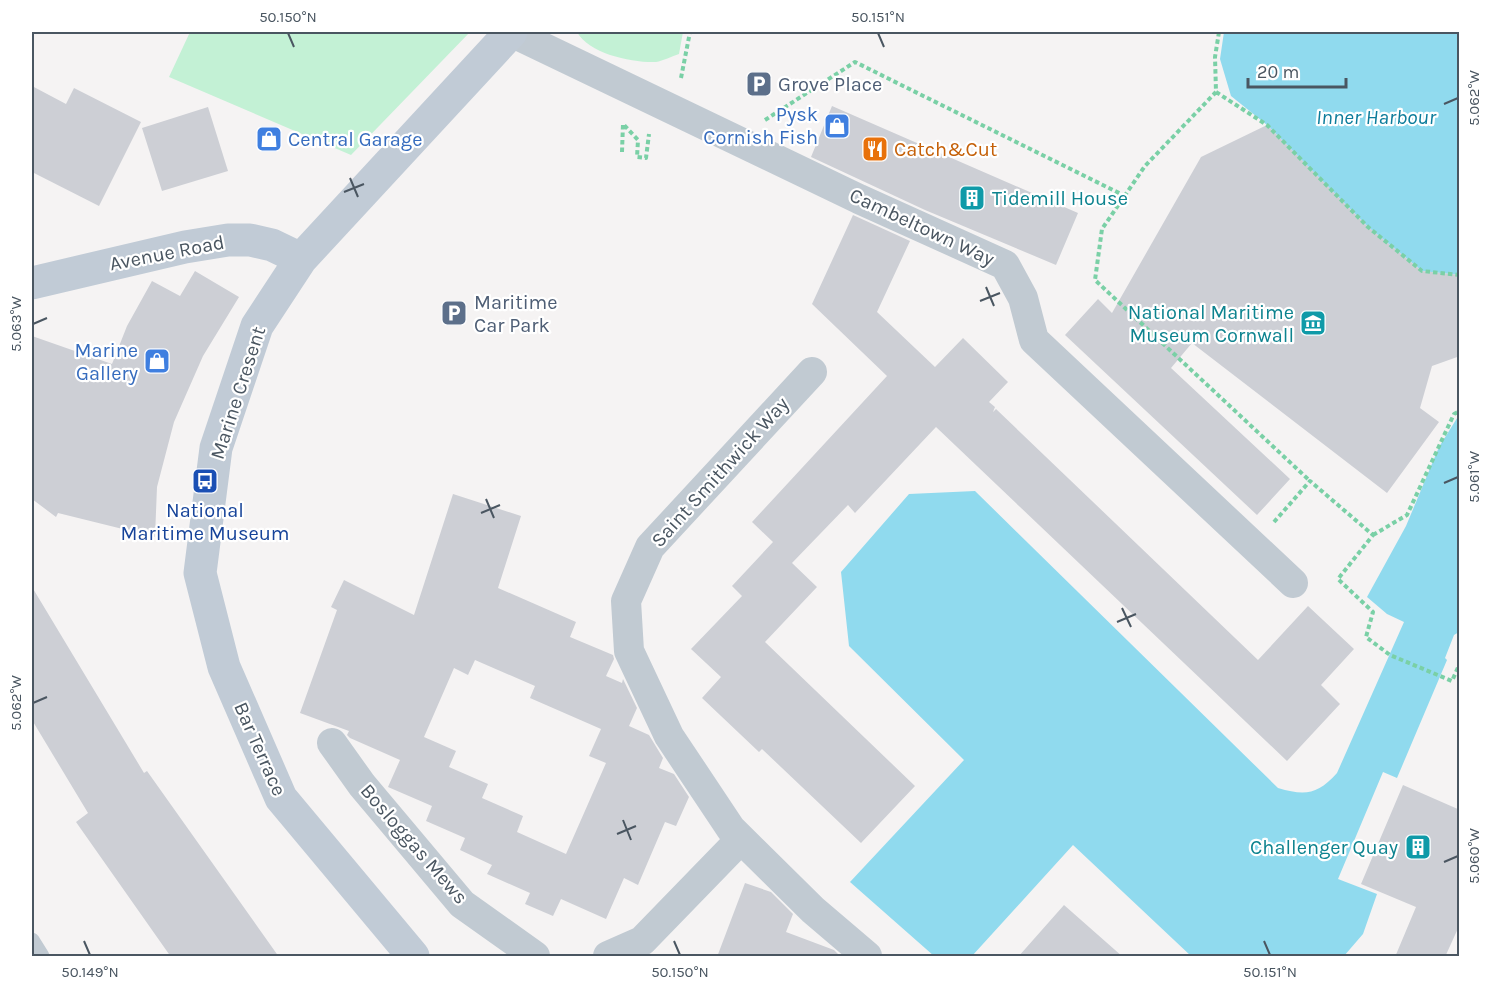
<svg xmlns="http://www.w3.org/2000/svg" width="1491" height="988" viewBox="0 0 1491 988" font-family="Karla,sans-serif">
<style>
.green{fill:#c3f1d5}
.water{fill:#90daee}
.building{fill:#cdcfd5;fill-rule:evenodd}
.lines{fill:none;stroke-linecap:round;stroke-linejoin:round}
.path{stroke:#7ad0a6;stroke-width:4;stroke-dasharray:4.5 3;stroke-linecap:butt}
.lane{stroke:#c1cad2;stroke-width:15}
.street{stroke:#c1cad2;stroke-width:30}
.secondary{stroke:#c1cbd6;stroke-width:33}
.ticks{fill:none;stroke:#4a5661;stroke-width:2}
.labels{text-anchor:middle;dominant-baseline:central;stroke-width:4.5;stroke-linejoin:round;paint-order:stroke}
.service-label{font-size:20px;fill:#4e5e75;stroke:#fff;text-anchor:start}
.shop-label{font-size:20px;fill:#366cbe;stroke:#fff;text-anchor:end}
.food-label{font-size:20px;fill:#c56008;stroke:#fff;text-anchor:start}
.culture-label{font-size:20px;fill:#0d838f;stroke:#fff;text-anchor:end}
.street-label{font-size:20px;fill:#4a5661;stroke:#fff}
.transit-label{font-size:20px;fill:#164399;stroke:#fff}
.water-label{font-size:21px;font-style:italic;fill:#0c7c9b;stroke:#fff}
.neatline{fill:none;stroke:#4a5661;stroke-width:2}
.ticks-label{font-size:15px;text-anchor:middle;fill:#4a5661}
</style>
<rect width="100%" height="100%" fill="#f5f3f3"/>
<!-- green -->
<path class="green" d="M 190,32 L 470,32 L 351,155 L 169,77 Z
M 577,32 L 683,32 L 679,54 C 672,56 663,61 656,62 C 633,63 589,54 577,32 Z"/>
<!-- water -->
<path class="water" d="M 1224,32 L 1459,32 L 1459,275 L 1422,271 L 1368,227 L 1267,125 L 1231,96 L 1220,59 Z
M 1459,415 L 1459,632 L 1454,635 L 1445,658 L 1447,660 L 1397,778 L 1383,772 L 1338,879 L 1377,894 L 1363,934 L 1344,956 L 1191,956 L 1073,845 L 972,956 L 934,956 L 850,882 L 964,760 L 849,646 L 841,572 L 909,494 L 975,491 L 1278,788 C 1305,796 1317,795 1337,773 L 1404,622 L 1387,614 L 1367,597 L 1406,526 L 1439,447 Z"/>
<!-- building -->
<path class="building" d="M 32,86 L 66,104 L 74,88 L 141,122 L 99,206 L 32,172 Z
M 832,106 L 1078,213 L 1056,265 L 925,210 L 811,157 Z
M 208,107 L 228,171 L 162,191 L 142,128 Z
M 1267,125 L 1368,227 L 1422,271 L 1460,275 L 1460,356 L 1432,366 L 1420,408 L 1439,422 L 1387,493 L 1192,343 L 1171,368 L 1290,479 L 1257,515 L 1065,335 L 1098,299 L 1112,313 L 1201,157 Z
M 853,215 L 910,241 L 877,312 L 935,367 L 963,338 L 1008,382 L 989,402 L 995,407 L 993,412 L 996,409 L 1258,660 L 1308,606 L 1354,649 L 1321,685 L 1340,704 L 1287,761 L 936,427 L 855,513 L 848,505 L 792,563 L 817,587 L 765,642 L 915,786 L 861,843 L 762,749 L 759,752 L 702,698 L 721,677 L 691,649 L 742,596 L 732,586 L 773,542 L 752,522 L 887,376 L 812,304 Z
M 195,271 L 239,297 L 203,356 L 174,422 L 157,487 L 155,537 L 58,513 L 56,517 L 32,499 L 32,336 L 112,364 L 127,326 L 152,281 L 180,296 Z
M 453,494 L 521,516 L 498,588 L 576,622 L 570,637 L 613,655 L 614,659 L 606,676 L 622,683 L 623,679 L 637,708 L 629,726 L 649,735 L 663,758 L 659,768 L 674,774 L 689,797 L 676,826 L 665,822 L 638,885 L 624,878 L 606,919 L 561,899 L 553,916 L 525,904 L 530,893 L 487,874 L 492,865 L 460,850 L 465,838 L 426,821 L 432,806 L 388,787 L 400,760 L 350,738 L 347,735 L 349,731 L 300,713 L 337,610 L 331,607 L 344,580 L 414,615 ZM 475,660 L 535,686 L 530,698 L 601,729 L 589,756 L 606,763 L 566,854 L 517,832 L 523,816 L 482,798 L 488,784 L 449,767 L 456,751 L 424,737 L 454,668 L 468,675 Z
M 32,587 L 144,773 L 147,771 L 279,957 L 171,957 L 76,822 L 88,813 L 32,720 Z
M 1403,785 L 1460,810 L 1460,924 L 1445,957 L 1395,957 L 1416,907 L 1361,884 Z
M 745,883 L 771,892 L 793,914 L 786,932 L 834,950 L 841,957 L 717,957 Z
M 1064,905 L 1123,957 L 1018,957 Z"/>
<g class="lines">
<!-- path -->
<path class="path" d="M 1219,32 L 1215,57 L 1216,92 L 1145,166 L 1102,229 L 1095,280 L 1310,481
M 681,78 L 690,32
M 1216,92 L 1267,125 L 1368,227 L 1422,271 L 1460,275
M 765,120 L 855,62 L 1125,196
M 622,152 L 623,124 L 638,140 L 637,157 L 646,158 L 649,134
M 1274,522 L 1310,481 L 1373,535 L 1338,579 L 1373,612 L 1366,637 L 1390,655 L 1452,681 L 1460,663
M 1373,535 L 1407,515 L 1454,414 L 1460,411"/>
<!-- lane -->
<path class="lane" d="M 32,940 L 42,956"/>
<!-- street -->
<path class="street" d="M 511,32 L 859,199 L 1005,265 L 1023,298 L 1034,340 L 1293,583
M 812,372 L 650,547 L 626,601 L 629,651 L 669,736 L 731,829 L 813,910 L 867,956
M 332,743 L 362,785 L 462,904 L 535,956
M 608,956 L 642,941 L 741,839"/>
<!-- secondary -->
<path class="secondary" d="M 32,283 L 185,247 L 228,240 L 250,240 L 272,245 L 301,259
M 413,956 L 281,798 L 224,667 L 200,573 L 216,448 L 257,326 L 301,259 L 511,32"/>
</g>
<!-- ticks -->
<path class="ticks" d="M 288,33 L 294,47M 878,33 L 884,47M 1444,104 L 1458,98M 350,178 L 358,197M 344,192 L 364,184M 986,287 L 994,306M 980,301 L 1000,293M 33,324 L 47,318M 1444,483 L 1458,477M 486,499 L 494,518M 481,513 L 500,505M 1122,608 L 1131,627M 1117,622 L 1136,614M 33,703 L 47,697M 623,820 L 631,840M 617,834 L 636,826M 1444,862 L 1458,856M 84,941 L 90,955M 674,941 L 680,955M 1264,941 L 1270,955"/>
<!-- icons -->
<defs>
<g id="parking-square" transform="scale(1.35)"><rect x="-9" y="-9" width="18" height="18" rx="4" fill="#5c6f8a" stroke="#fff"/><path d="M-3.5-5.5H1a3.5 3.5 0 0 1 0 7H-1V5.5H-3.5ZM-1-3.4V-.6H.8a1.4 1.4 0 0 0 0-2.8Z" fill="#fff"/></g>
<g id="shop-square" transform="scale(1.35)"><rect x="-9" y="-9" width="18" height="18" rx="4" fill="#3f7fe0" stroke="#fff"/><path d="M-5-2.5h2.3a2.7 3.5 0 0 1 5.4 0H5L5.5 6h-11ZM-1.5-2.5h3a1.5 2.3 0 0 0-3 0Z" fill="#fff"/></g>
<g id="restaurant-square" transform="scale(1.35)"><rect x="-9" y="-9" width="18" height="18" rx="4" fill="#e8710a" stroke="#fff"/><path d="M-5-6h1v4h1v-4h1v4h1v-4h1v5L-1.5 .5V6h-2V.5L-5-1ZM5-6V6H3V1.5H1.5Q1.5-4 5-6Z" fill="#fff"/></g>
<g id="building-square" transform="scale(1.35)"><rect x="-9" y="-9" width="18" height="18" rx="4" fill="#0f9aa8" stroke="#fff"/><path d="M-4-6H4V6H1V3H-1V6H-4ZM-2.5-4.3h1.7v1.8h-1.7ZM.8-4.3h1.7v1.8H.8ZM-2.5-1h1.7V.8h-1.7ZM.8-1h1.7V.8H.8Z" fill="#fff"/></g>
<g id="museum-square" transform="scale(1.35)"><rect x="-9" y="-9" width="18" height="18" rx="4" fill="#0f9aa8" stroke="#fff"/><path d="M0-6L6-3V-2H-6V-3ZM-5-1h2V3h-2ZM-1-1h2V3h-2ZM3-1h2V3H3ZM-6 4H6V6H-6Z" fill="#fff"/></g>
<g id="bus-square" transform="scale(1.35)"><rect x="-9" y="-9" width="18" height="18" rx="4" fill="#1a4fb4" stroke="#fff"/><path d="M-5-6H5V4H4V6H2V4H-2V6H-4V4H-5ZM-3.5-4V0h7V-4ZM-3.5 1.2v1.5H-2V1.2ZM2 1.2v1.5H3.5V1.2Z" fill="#fff"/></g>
</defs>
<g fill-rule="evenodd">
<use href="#parking-square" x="759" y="84"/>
<use href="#shop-square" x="837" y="126"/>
<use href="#shop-square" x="269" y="139"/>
<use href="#restaurant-square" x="875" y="149"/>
<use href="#building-square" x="972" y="198"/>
<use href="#parking-square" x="454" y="313"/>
<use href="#museum-square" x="1313" y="323"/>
<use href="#shop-square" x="157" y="361"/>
<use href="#bus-square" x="205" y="481"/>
<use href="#building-square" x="1418" y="847"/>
</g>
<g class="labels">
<!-- service labels -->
<g class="service-label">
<text x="778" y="84">Grove Place</text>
<text x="474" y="302">Maritime<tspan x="474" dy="23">Car Park</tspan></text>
</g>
<!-- shop labels -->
<g class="shop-label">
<text x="818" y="114">Pysk<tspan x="818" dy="23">Cornish Fish</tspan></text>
<text x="288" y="139" text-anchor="start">Central Garage</text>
<text x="138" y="350">Marine<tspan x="138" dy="23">Gallery</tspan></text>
</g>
<!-- food labels -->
<g class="food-label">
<text x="894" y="149">Catch&amp;Cut</text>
</g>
<!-- culture labels -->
<g class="culture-label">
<text x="992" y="198" text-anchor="start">Tidemill House</text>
<text x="1294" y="312">National Maritime<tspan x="1294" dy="23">Museum Cornwall</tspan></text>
<text x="1398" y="847">Challenger Quay</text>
</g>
<!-- street labels -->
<g class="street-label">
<text transform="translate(922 227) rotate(25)">Cambeltown Way</text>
<text transform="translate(167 253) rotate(-11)">Avenue Road</text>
<text transform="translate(238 393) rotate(-72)">Marine Cresent</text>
<text transform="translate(720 472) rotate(-48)">Saint Smithwick Way</text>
<text transform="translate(260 749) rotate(66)">Bar Terrace</text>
<text transform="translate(414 844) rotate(49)">Bosloggas Mews</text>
</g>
<!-- transit labels -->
<g class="transit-label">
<text x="205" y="510">National<tspan x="205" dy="23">Maritime Museum</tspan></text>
</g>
<!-- water labels -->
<g class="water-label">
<text x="1376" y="117">Inner Harbour</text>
</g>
</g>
<!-- border -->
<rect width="1491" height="988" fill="none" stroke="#ffffff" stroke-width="66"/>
<!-- scale -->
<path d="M1248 78v9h98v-9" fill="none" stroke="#4a5661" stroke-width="3"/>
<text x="1257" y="78" font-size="18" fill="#4a5661" stroke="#ffffff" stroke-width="4.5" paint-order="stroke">20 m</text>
<rect x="33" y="33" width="1425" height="922" class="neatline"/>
<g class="ticks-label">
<text x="288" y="22">50.150°N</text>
<text x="878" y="22">50.151°N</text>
<text transform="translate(1474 98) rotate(-90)" y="5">5.062°W</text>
<text transform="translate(16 324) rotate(-90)" y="5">5.063°W</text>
<text transform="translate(1474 477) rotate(-90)" y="5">5.061°W</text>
<text transform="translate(16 703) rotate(-90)" y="5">5.062°W</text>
<text transform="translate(1474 856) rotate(-90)" y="5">5.060°W</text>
<text x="90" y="977">50.149°N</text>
<text x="680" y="977">50.150°N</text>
<text x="1270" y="977">50.151°N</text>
</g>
</svg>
